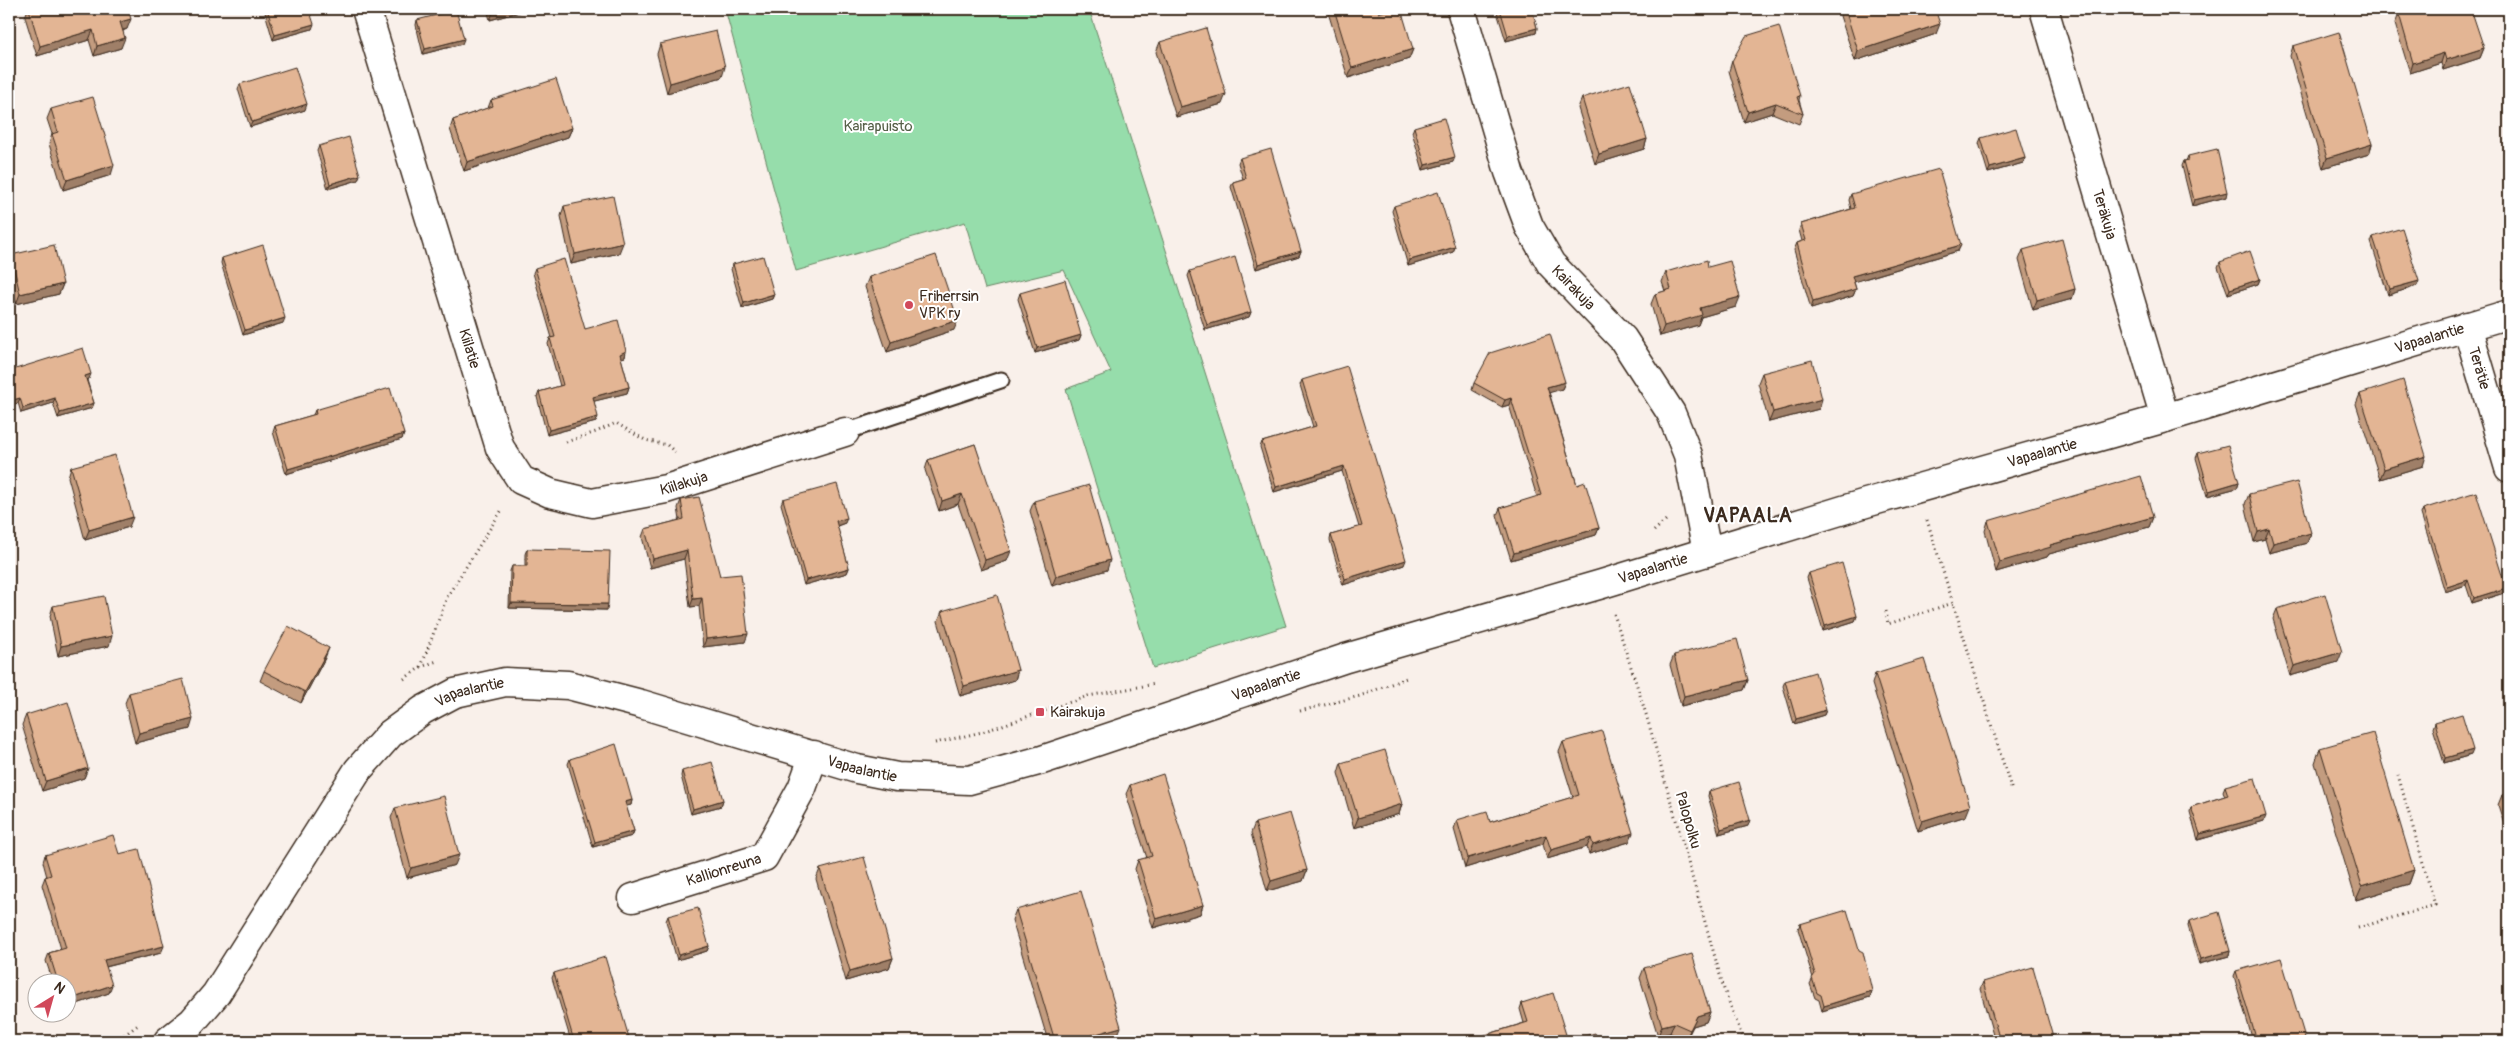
<svg xmlns="http://www.w3.org/2000/svg" width="2518" height="1050" viewBox="0 0 2518 1050" font-family="Pangolin,sans-serif">
<style>
.green{fill:#96ddab;stroke:#688464}
.lines{fill:none;stroke-linecap:round;stroke-linejoin:round}
.lane-casing{stroke:#3b2a1e;stroke-width:19}
.street-casing{stroke:#3b2a1e;stroke-width:31}
.secondary-casing{stroke:#3b2a1e;stroke-width:31}
.path{stroke:#3b2a1e;stroke-width:3;stroke-dasharray:1 4;stroke-linecap:butt}
.lane{stroke:#fff;stroke-width:15}
.street{stroke:#fff;stroke-width:28}
.secondary{stroke:#fff;stroke-width:28}
.wall{fill:#c39c7f;stroke:#3b2a1e}
.shaded-wall{fill:#9f7f68;stroke:#3b2a1e}
.building{fill:#e3b594;stroke:#3b2a1e}
.poi-dot{fill:#d1495b;stroke:#fff;stroke-width:2}
.labels{text-anchor:middle;dominant-baseline:central;stroke-width:4;stroke-linejoin:round;paint-order:stroke}
.park-label{font-size:15px;fill:#566048;stroke:#fff}
.street-label{font-size:15px;fill:#3b2a1e;stroke:#fff}
.poi-label{font-size:15px;fill:#3b2a1e;stroke:#fff;text-anchor:start}
.district-label{font-size:20px;font-weight:bold;letter-spacing:1px;fill:#3b2a1e;stroke:#fff}
</style>
<rect width="100%" height="100%" fill="#f9f0ea"/>
<filter id="ink" filterUnits="userSpaceOnUse"><feTurbulence type="fractalNoise" baseFrequency=".02" numOctaves="2"/><feDisplacementMap in="SourceGraphic" scale="10" xChannelSelector="R" yChannelSelector="G"/><feConvolveMatrix kernelMatrix="1 2 1 2 8 2 1 2 1" color-interpolation-filters="sRGB"/></filter>
<g filter="url(#ink)">
<!-- green -->
<path class="green" d="M 725,9 L 1089,9 L 1286,626 L 1153,668 L 1066,389 L 1111,372 L 1064,270 L 985,289 L 965,222 L 796,271 Z"/>
<g class="lines">
<!-- lane casing -->
<g class="lane-casing">
<path id="lane" d="M 845,432 L 1001,380"/>
</g>
<!-- street casing -->
<g class="street-casing">
<g id="street">
<path id="s1" d="M 366,9 L 500,448 L 521,480 L 550,493 L 592,503 L 666,489 L 845,432"/>
<path id="s2" d="M 1461,9 L 1509,172 L 1529,226 L 1551,264 L 1623,339 L 1671,413 L 1688,455 L 1707,552"/>
<path id="s3" d="M 2044,9 L 2165,418"/>
<path id="s4" d="M 2467,326 L 2509,468"/>
<path id="s5" d="M 633,898 L 764,857 L 802,788 L 814,755"/>
</g>
</g>
<!-- secondary casing -->
<g class="secondary-casing">
<g id="secondary">
<path id="s6" d="M 168,1041 L 192,1022 L 216,994 L 358,770 L 390,734 L 423,710 L 455,693 L 505,682 L 568,685 L 641,704 L 857,769 L 897,777 L 969,780 L 1042,760 L 1346,658 L 1602,584 L 1866,503 L 2165,418 L 2509,314"/>
</g>
</g>
<!-- path -->
<path class="path" d="M 2503,280 L 2509,276
M 566,442 L 596,432 L 616,423 L 645,440 L 667,445 L 675,452
M 1927,520 L 2012,791
M 1654,531 L 1666,520
M 1886,611 L 1888,624 L 1953,603
M 1614,614 L 1646,714 L 1724,989 L 1744,1041
M 421,667 L 447,597 L 503,508
M 404,679 L 421,667 L 437,661
M 1300,711 L 1360,696 L 1409,677
M 935,743 L 982,732 L 1088,696 L 1155,684
M 2358,928 L 2435,905 L 2398,775
M 116,1041 L 138,1025"/>
<!-- lane -->
<use href="#lane" class="lane"/>
<!-- street -->
<use href="#street" class="street"/>
<!-- secondary -->
<use href="#secondary" class="secondary"/>
</g>
<!-- wall -->
<path class="wall" d="M 28,9 L 128,9 L 127,29 L 123,31 L 121,48 L 94,56 L 89,40 L 37,56 L 25,17 Z
M 264,9 L 309,9 L 312,29 L 273,40 Z
M 487,9 L 530,9 L 490,20 Z
M 1327,9 L 1378,9 L 1379,13 L 1413,49 L 1409,59 L 1348,78 Z
M 1496,9 L 1532,9 L 1537,28 L 1536,33 L 1506,41 Z
M 1843,9 L 1935,9 L 1936,34 L 1855,61 L 1840,16 Z
M 2399,14 L 2484,48 L 2480,58 L 2443,70 L 2441,63 L 2410,73 L 2395,24 Z
M 417,20 L 462,44 L 423,54 L 416,25 Z
M 1160,42 L 1222,104 L 1176,117 L 1156,52 Z
M 660,44 L 722,77 L 667,93 L 657,54 Z
M 2293,46 L 2372,144 L 2369,154 L 2323,168 L 2290,56 Z
M 1732,61 L 1800,96 L 1799,100 L 1803,114 L 1799,124 L 1772,113 L 1744,122 L 1729,71 Z
M 240,84 L 305,110 L 250,127 L 238,89 Z
M 1582,98 L 1647,139 L 1644,149 L 1595,164 L 1578,108 Z
M 491,100 L 572,128 L 568,137 L 464,171 L 450,129 L 453,120 L 488,108 Z
M 51,109 L 111,175 L 63,190 L 49,144 L 52,134 L 47,119 Z
M 1414,127 L 1453,162 L 1423,170 L 1412,132 Z
M 1981,138 L 2025,158 L 2023,163 L 1988,173 L 1979,143 Z
M 319,146 L 358,180 L 328,189 L 317,151 Z
M 2188,156 L 2226,197 L 2192,206 L 2182,166 L 2184,161 L 2186,161 Z
M 1240,158 L 1301,251 L 1299,256 L 1256,269 L 1231,187 L 1233,182 L 1243,179 L 1238,163 Z
M 1851,194 L 1961,245 L 1958,251 L 1854,282 L 1856,289 L 1853,296 L 1811,309 L 1794,250 L 1797,243 L 1802,241 L 1799,230 L 1801,224 L 1851,209 L 1849,200 Z
M 564,206 L 619,253 L 571,264 L 561,216 Z
M 1394,206 L 1455,247 L 1453,252 L 1408,266 L 1392,211 Z
M 2373,237 L 2417,286 L 2388,295 L 2371,242 Z
M 2023,250 L 2075,289 L 2072,299 L 2033,310 L 2019,260 Z
M 11,255 L 63,284 L 59,294 L 16,304 L 9,270 L 9,262 Z
M 222,258 L 283,323 L 243,335 L 221,263 Z
M 2220,262 L 2260,279 L 2258,284 L 2228,294 L 2218,267 Z
M 733,264 L 774,294 L 772,299 L 742,308 L 731,269 Z
M 1708,267 L 1736,307 L 1701,317 L 1698,325 L 1660,336 L 1651,304 L 1655,294 L 1665,291 L 1662,282 L 1666,272 Z
M 535,268 L 585,329 L 626,351 L 625,357 L 621,358 L 629,387 L 627,393 L 594,401 L 596,422 L 547,435 L 537,397 L 539,392 L 560,386 L 548,344 L 550,338 L 552,338 L 533,273 Z
M 1190,271 L 1251,312 L 1249,317 L 1205,330 L 1188,276 Z
M 869,277 L 954,330 L 887,352 L 865,287 Z
M 1020,293 L 1081,335 L 1079,340 L 1035,353 L 1018,299 Z
M 9,371 L 89,379 L 87,380 L 94,403 L 92,408 L 58,418 L 53,403 L 21,413 Z
M 1762,373 L 1819,409 L 1769,422 L 1758,383 Z
M 1302,380 L 1404,565 L 1343,585 L 1330,540 L 1331,535 L 1359,527 L 1342,471 L 1274,492 L 1260,447 L 1262,442 L 1313,427 L 1300,385 Z
M 1565,382 L 1562,389 L 1549,392 L 1577,485 L 1599,528 L 1596,535 L 1511,560 L 1497,515 L 1500,508 L 1537,497 L 1509,405 L 1502,407 L 1472,390 L 1474,383 Z
M 2360,394 L 2423,466 L 2380,479 L 2356,404 Z
M 315,410 L 404,434 L 402,439 L 286,474 L 273,432 L 275,426 L 313,415 Z
M 975,444 L 1007,561 L 981,570 L 958,504 L 939,511 L 925,470 L 928,460 Z
M 2198,453 L 2239,482 L 2237,488 L 2207,496 L 2196,458 Z
M 71,467 L 129,527 L 85,540 L 68,477 Z
M 2249,494 L 2311,533 L 2307,543 L 2269,553 L 2265,539 L 2254,542 L 2245,504 Z
M 783,499 L 845,523 L 837,526 L 849,568 L 847,573 L 804,585 L 781,504 Z
M 681,500 L 720,576 L 745,642 L 703,647 L 699,606 L 690,607 L 684,559 L 650,568 L 642,537 L 645,529 L 680,520 L 678,508 Z
M 1034,501 L 1107,570 L 1052,586 L 1030,511 Z
M 2423,509 L 2504,593 L 2472,603 L 2466,585 L 2445,592 L 2421,514 Z
M 2153,517 L 2149,527 L 2049,554 L 2047,557 L 1996,572 L 1985,531 L 1988,521 Z
M 527,549 L 607,610 L 509,608 L 510,571 L 512,566 L 525,566 L 525,554 Z
M 1809,573 L 1857,616 L 1855,621 L 1823,631 L 1807,578 Z
M 53,606 L 109,646 L 58,656 L 50,616 Z
M 2277,609 L 2338,662 L 2290,676 L 2273,619 Z
M 942,611 L 1018,670 L 1015,680 L 960,696 L 938,621 Z
M 1674,655 L 1748,680 L 1744,690 L 1681,706 L 1670,665 Z
M 325,658 L 301,703 L 260,681 L 264,671 Z
M 1875,674 L 1966,816 L 1918,831 L 1872,684 Z
M 1785,681 L 1826,710 L 1824,715 L 1794,724 L 1783,686 Z
M 129,693 L 190,729 L 135,743 L 125,703 Z
M 26,715 L 88,768 L 84,778 L 42,791 L 22,725 Z
M 2435,722 L 2471,755 L 2444,763 L 2433,728 Z
M 1563,742 L 1629,842 L 1589,854 L 1587,847 L 1547,859 L 1543,844 L 1465,868 L 1454,829 L 1457,820 L 1490,822 L 1573,797 L 1559,752 Z
M 2320,748 L 2414,870 L 2409,884 L 2356,900 L 2315,763 Z
M 570,759 L 632,800 L 631,805 L 626,806 L 634,831 L 632,836 L 593,847 L 568,764 Z
M 1341,763 L 1402,804 L 1399,814 L 1354,828 L 1338,773 Z
M 682,771 L 723,800 L 721,806 L 691,814 L 681,776 Z
M 1130,785 L 1203,905 L 1200,914 L 1153,928 L 1135,869 L 1138,860 L 1147,858 L 1126,794 Z
M 2225,786 L 2264,821 L 2198,840 L 2190,812 L 2191,807 L 2225,796 L 2223,791 Z
M 1709,791 L 1748,826 L 1719,834 L 1708,796 Z
M 2509,793 L 2509,840 L 2498,805 L 2502,795 Z
M 395,808 L 455,865 L 407,878 L 391,818 Z
M 1255,823 L 1307,870 L 1303,881 L 1267,891 L 1251,833 Z
M 119,854 L 161,953 L 106,967 L 109,993 L 68,1007 L 68,982 L 53,982 L 46,961 L 49,953 L 61,949 L 42,885 L 45,877 L 47,877 L 43,862 L 45,855 Z
M 820,869 L 893,958 L 889,968 L 846,981 L 816,879 Z
M 1016,910 L 1117,1037 L 1102,1041 L 1048,1041 L 1012,920 Z
M 668,916 L 709,946 L 707,951 L 677,960 L 666,921 Z
M 2189,921 L 2230,951 L 2229,956 L 2199,964 L 2188,926 Z
M 1800,924 L 1872,991 L 1870,997 L 1822,1011 L 1819,1000 L 1815,998 L 1810,984 L 1813,978 L 1798,929 Z
M 1644,968 L 1710,1012 L 1706,1022 L 1693,1026 L 1686,1040 L 1670,1033 L 1658,1036 L 1640,978 Z
M 2236,971 L 2306,1041 L 2253,1041 L 2234,976 Z
M 554,973 L 630,1041 L 571,1041 L 552,978 Z
M 1983,982 L 2054,1041 L 1995,1041 L 1980,989 Z
M 1522,1003 L 1568,1041 L 1466,1041 L 1524,1023 L 1520,1009 Z"/>
<!-- shaded-wall -->
<path class="shaded-wall" d="M 498,9 L 530,9 L 490,20 L 494,10 Z
M 1637,9 L 1649,9 L 1635,13 Z
M 131,19 L 127,29 L 116,32 L 120,22 Z
M 314,24 L 312,29 L 273,40 L 275,35 Z
M 1940,24 L 1936,34 L 1855,61 L 1858,51 Z
M 1537,28 L 1536,33 L 1506,41 L 1508,36 Z
M 93,30 L 89,40 L 37,56 L 40,46 Z
M 125,38 L 121,48 L 94,56 L 97,46 Z
M 464,39 L 462,44 L 423,54 L 425,49 Z
M 2484,48 L 2480,58 L 2443,70 L 2446,60 Z
M 1413,49 L 1409,59 L 1348,78 L 1352,68 Z
M 2444,53 L 2441,63 L 2410,73 L 2413,63 Z
M 725,67 L 722,77 L 667,93 L 670,83 Z
M 1226,94 L 1222,104 L 1176,117 L 1180,107 Z
M 1776,103 L 1772,113 L 1744,122 L 1748,112 Z
M 307,104 L 305,110 L 250,127 L 252,122 Z
M 572,128 L 568,137 L 464,171 L 467,162 Z
M 1647,139 L 1644,149 L 1595,164 L 1599,154 Z
M 2372,144 L 2369,154 L 2323,168 L 2327,158 Z
M 1455,157 L 1453,162 L 1423,170 L 1425,165 Z
M 2025,158 L 2023,163 L 1988,173 L 1990,168 Z
M 114,165 L 111,175 L 63,190 L 67,180 Z
M 360,175 L 358,180 L 328,189 L 330,184 Z
M 2227,192 L 2226,197 L 2192,206 L 2194,200 Z
M 623,243 L 619,253 L 571,264 L 575,254 Z
M 1961,245 L 1958,251 L 1850,283 L 1852,276 Z
M 1455,247 L 1453,252 L 1408,266 L 1410,260 Z
M 1301,251 L 1299,256 L 1256,269 L 1258,264 Z
M 2260,279 L 2258,284 L 2228,294 L 2230,289 Z
M 2419,281 L 2417,286 L 2388,295 L 2390,289 Z
M 63,284 L 59,294 L 16,304 L 20,294 Z
M 1856,289 L 1853,296 L 1811,309 L 1813,302 Z
M 2075,289 L 2072,299 L 2033,310 L 2037,300 Z
M 774,294 L 772,299 L 742,308 L 744,303 Z
M 1740,297 L 1736,307 L 1701,317 L 1698,325 L 1660,336 L 1664,326 L 1700,308 Z
M 1251,312 L 1249,317 L 1205,330 L 1207,325 Z
M 285,318 L 283,323 L 243,335 L 245,330 Z
M 958,320 L 954,330 L 887,352 L 891,342 Z
M 1081,335 L 1079,340 L 1035,353 L 1037,348 Z
M 626,351 L 625,357 L 618,359 L 620,354 Z
M 91,374 L 89,379 L 83,381 L 85,376 Z
M 1565,382 L 1562,389 L 1545,394 L 1547,387 Z
M 629,387 L 627,393 L 591,402 L 593,397 Z
M 20,398 L 18,403 L 9,406 L 9,401 Z
M 55,398 L 53,403 L 21,413 L 23,408 Z
M 1511,398 L 1509,405 L 1502,407 L 1505,400 Z
M 1822,399 L 1819,409 L 1769,422 L 1773,412 Z
M 94,403 L 92,408 L 58,418 L 60,413 Z
M 598,417 L 596,422 L 547,435 L 549,430 Z
M 404,434 L 402,439 L 286,474 L 288,469 Z
M 2426,456 L 2423,466 L 2380,479 L 2384,469 Z
M 1344,466 L 1342,471 L 1274,492 L 1276,487 Z
M 2239,482 L 2237,488 L 2207,496 L 2209,491 Z
M 962,494 L 958,504 L 939,511 L 942,501 Z
M 133,517 L 129,527 L 85,540 L 89,530 Z
M 2153,517 L 2149,527 L 2049,554 L 2047,557 L 1996,572 L 2000,562 L 2050,545 Z
M 847,518 L 845,523 L 834,527 L 836,521 Z
M 1599,528 L 1596,535 L 1511,560 L 1514,553 Z
M 2269,529 L 2265,539 L 2254,542 L 2258,532 Z
M 2311,533 L 2307,543 L 2269,553 L 2273,543 Z
M 687,550 L 684,559 L 650,568 L 653,559 Z
M 1011,551 L 1007,561 L 981,570 L 985,560 Z
M 1110,560 L 1107,570 L 1052,586 L 1056,576 Z
M 1406,560 L 1404,565 L 1343,585 L 1345,579 Z
M 849,568 L 847,573 L 804,585 L 806,580 Z
M 2468,580 L 2466,585 L 2445,592 L 2447,587 Z
M 2506,588 L 2504,593 L 2472,603 L 2474,598 Z
M 702,598 L 699,606 L 690,607 L 693,599 Z
M 511,603 L 608,604 L 607,610 L 509,608 Z
M 1857,616 L 1855,621 L 1823,631 L 1825,626 Z
M 748,634 L 745,642 L 703,647 L 706,639 Z
M 112,636 L 109,646 L 58,656 L 61,646 Z
M 329,648 L 325,658 L 301,703 L 305,692 Z
M 2342,652 L 2338,662 L 2290,676 L 2294,666 Z
M 1018,670 L 1015,680 L 960,696 L 964,686 Z
M 1748,680 L 1744,690 L 1681,706 L 1684,696 Z
M 1826,710 L 1824,715 L 1794,724 L 1796,719 Z
M 193,719 L 190,729 L 135,743 L 139,733 Z
M 2473,750 L 2471,755 L 2444,763 L 2445,758 Z
M 88,768 L 84,778 L 42,791 L 46,781 Z
M 632,800 L 631,805 L 623,807 L 625,802 Z
M 723,800 L 721,806 L 691,814 L 693,809 Z
M 1402,804 L 1399,814 L 1354,828 L 1358,818 Z
M 1970,806 L 1966,816 L 1918,831 L 1922,821 Z
M 2266,816 L 2264,821 L 2198,840 L 2200,834 Z
M 1750,820 L 1748,826 L 1719,834 L 1721,829 Z
M 634,831 L 632,836 L 593,847 L 595,842 Z
M 1633,833 L 1629,842 L 1589,854 L 1593,845 Z
M 1546,835 L 1543,844 L 1465,868 L 1468,858 Z
M 1591,838 L 1587,847 L 1547,859 L 1551,850 Z
M 459,855 L 455,865 L 407,878 L 411,868 Z
M 1307,870 L 1303,881 L 1267,891 L 1271,881 Z
M 2414,870 L 2409,884 L 2356,900 L 2362,886 Z
M 1203,905 L 1200,914 L 1153,928 L 1156,919 Z
M 164,946 L 161,953 L 101,968 L 104,960 Z
M 709,946 L 707,951 L 677,960 L 679,955 Z
M 2230,951 L 2229,956 L 2199,964 L 2201,959 Z
M 893,958 L 889,968 L 846,981 L 850,971 Z
M 112,985 L 109,993 L 68,1007 L 68,1000 Z
M 1872,991 L 1870,997 L 1822,1011 L 1824,1006 Z
M 1710,1012 L 1706,1022 L 1693,1026 L 1686,1040 L 1690,1030 L 1697,1016 Z
M 1674,1023 L 1670,1033 L 1658,1036 L 1662,1026 Z
M 1121,1027 L 1117,1037 L 1102,1041 L 1071,1041 Z"/>
<!-- building -->
<path class="building" d="M 29,9 L 128,9 L 131,19 L 120,22 L 125,38 L 97,46 L 93,30 L 40,46 Z
M 267,9 L 309,9 L 314,24 L 275,35 Z
M 1334,9 L 1378,9 L 1379,13 L 1392,9 L 1401,9 L 1413,49 L 1352,68 Z
M 1500,9 L 1532,9 L 1537,28 L 1508,36 Z
M 1845,9 L 1935,9 L 1940,24 L 1858,51 Z
M 2415,9 L 2471,9 L 2484,48 L 2446,60 L 2444,53 L 2413,63 L 2399,14 Z
M 456,10 L 464,39 L 425,49 L 417,20 Z
M 1779,26 L 1800,96 L 1797,97 L 1803,114 L 1776,103 L 1748,112 L 1732,61 L 1746,36 Z
M 1206,28 L 1226,94 L 1180,107 L 1160,42 Z
M 716,31 L 725,67 L 670,83 L 660,44 Z
M 2339,32 L 2372,144 L 2327,158 L 2293,46 Z
M 295,67 L 307,104 L 252,122 L 240,84 Z
M 556,79 L 572,128 L 467,162 L 453,120 L 493,106 L 491,100 Z
M 1630,83 L 1647,139 L 1599,154 L 1582,98 Z
M 93,97 L 114,165 L 67,180 L 52,134 L 58,132 L 51,109 Z
M 1444,118 L 1455,157 L 1425,165 L 1414,127 Z
M 2016,128 L 2025,158 L 1990,168 L 1981,138 Z
M 349,137 L 360,175 L 330,184 L 319,146 Z
M 1271,149 L 1301,251 L 1258,264 L 1233,182 L 1246,178 L 1240,158 Z
M 2217,149 L 2227,192 L 2194,200 L 2184,161 L 2189,160 L 2188,156 Z
M 1939,169 L 1961,245 L 1852,276 L 1856,289 L 1813,302 L 1797,243 L 1806,240 L 1801,224 L 1855,208 L 1851,194 Z
M 1438,192 L 1455,247 L 1410,260 L 1394,206 Z
M 613,196 L 623,243 L 575,254 L 564,206 Z
M 2402,228 L 2419,281 L 2390,289 L 2373,237 Z
M 2062,239 L 2075,289 L 2037,300 L 2023,250 Z
M 54,245 L 63,284 L 20,294 L 11,255 Z
M 263,245 L 285,318 L 245,330 L 222,258 Z
M 2250,251 L 2260,279 L 2230,289 L 2220,262 Z
M 936,255 L 958,320 L 891,342 L 869,277 Z
M 763,256 L 774,294 L 744,303 L 733,264 Z
M 1235,257 L 1251,312 L 1207,325 L 1190,271 Z
M 564,259 L 585,329 L 618,320 L 626,351 L 620,354 L 629,387 L 593,397 L 598,417 L 549,430 L 539,392 L 563,385 L 550,338 L 555,337 L 535,268 Z
M 1707,260 L 1708,267 L 1730,261 L 1740,297 L 1700,308 L 1702,315 L 1664,326 L 1655,294 L 1671,289 L 1666,272 Z
M 1065,280 L 1081,335 L 1037,348 L 1020,293 Z
M 1550,334 L 1565,382 L 1547,387 L 1577,485 L 1585,482 L 1599,528 L 1514,553 L 1500,508 L 1541,495 L 1511,398 L 1505,400 L 1474,383 L 1490,353 Z
M 83,348 L 91,374 L 85,376 L 94,403 L 60,413 L 55,398 L 23,408 L 20,398 L 9,401 L 9,371 Z
M 1812,360 L 1822,399 L 1773,412 L 1762,373 Z
M 1347,366 L 1406,560 L 1345,579 L 1331,535 L 1362,526 L 1344,466 L 1276,487 L 1262,442 L 1316,426 L 1302,380 Z
M 2403,380 L 2426,456 L 2384,469 L 2360,394 Z
M 390,388 L 404,434 L 288,469 L 275,426 L 316,414 L 315,410 Z
M 975,444 L 1011,551 L 985,560 L 962,494 L 942,501 L 928,460 Z
M 2228,445 L 2239,482 L 2209,491 L 2198,453 Z
M 115,455 L 133,517 L 89,530 L 71,467 Z
M 2141,476 L 2153,517 L 2050,545 L 2051,547 L 2000,562 L 1988,521 Z
M 2297,482 L 2311,533 L 2273,543 L 2269,529 L 2258,532 L 2249,494 Z
M 837,484 L 847,518 L 836,521 L 849,568 L 806,580 L 783,499 Z
M 1089,485 L 1110,560 L 1056,576 L 1034,501 Z
M 2476,492 L 2506,588 L 2474,598 L 2468,580 L 2447,587 L 2423,509 Z
M 699,497 L 720,576 L 741,574 L 748,634 L 706,639 L 702,598 L 693,599 L 687,550 L 653,559 L 645,529 L 684,519 L 681,500 Z
M 527,549 L 610,551 L 608,604 L 511,603 L 512,566 L 527,566 Z
M 1842,563 L 1857,616 L 1825,626 L 1809,573 Z
M 2325,594 L 2342,652 L 2294,666 L 2277,609 Z
M 997,595 L 1018,670 L 964,686 L 942,611 Z
M 104,596 L 112,636 L 61,646 L 53,606 Z
M 288,626 L 329,648 L 305,692 L 264,671 Z
M 1737,639 L 1748,680 L 1684,696 L 1674,655 Z
M 1924,659 L 1970,806 L 1922,821 L 1875,674 Z
M 1815,672 L 1826,710 L 1796,719 L 1785,681 Z
M 183,679 L 193,719 L 139,733 L 129,693 Z
M 68,702 L 88,768 L 46,781 L 26,715 Z
M 2462,714 L 2473,750 L 2445,758 L 2435,722 Z
M 1602,731 L 1633,833 L 1593,845 L 1591,838 L 1551,850 L 1546,835 L 1468,858 L 1457,820 L 1487,811 L 1490,822 L 1579,795 L 1563,742 Z
M 2373,733 L 2414,870 L 2362,886 L 2320,748 Z
M 616,744 L 632,800 L 625,802 L 634,831 L 595,842 L 570,759 Z
M 1385,750 L 1402,804 L 1358,818 L 1341,763 Z
M 712,762 L 723,800 L 693,809 L 682,771 Z
M 1163,774 L 1203,905 L 1156,919 L 1138,860 L 1152,856 L 1130,785 Z
M 2255,778 L 2266,816 L 2200,834 L 2191,807 L 2228,795 L 2225,786 Z
M 1739,782 L 1750,820 L 1721,829 L 1709,791 Z
M 2509,793 L 2509,818 L 2502,795 Z
M 444,796 L 459,855 L 411,868 L 395,808 Z
M 1290,813 L 1307,870 L 1271,881 L 1255,823 Z
M 113,835 L 119,854 L 139,849 L 164,946 L 104,960 L 112,985 L 68,1000 L 68,982 L 58,982 L 49,953 L 66,948 L 45,877 L 51,875 L 45,855 Z
M 864,857 L 893,958 L 850,971 L 820,869 Z
M 1081,891 L 1121,1027 L 1071,1041 L 1055,1041 L 1016,910 Z
M 698,908 L 709,946 L 679,955 L 668,916 Z
M 1847,910 L 1859,950 L 1863,952 L 1872,991 L 1824,1006 L 1821,995 L 1817,993 L 1812,978 L 1815,974 L 1800,924 Z
M 2219,912 L 2230,951 L 2201,959 L 2189,921 Z
M 1692,954 L 1710,1012 L 1697,1016 L 1690,1030 L 1674,1023 L 1662,1026 L 1644,968 Z
M 605,957 L 630,1041 L 574,1041 L 554,973 Z
M 2281,958 L 2306,1041 L 2257,1041 L 2236,971 Z
M 2033,967 L 2054,1041 L 2000,1041 L 1983,982 Z
M 1553,993 L 1568,1041 L 1595,1033 L 1598,1041 L 1466,1041 L 1528,1022 L 1522,1003 Z"/>
</g>
<!-- markers -->
<g class="poi-dot">
<circle cx="909" cy="305" r="5"/>
<rect x="1035" y="707" width="10" height="10" rx="2.5"/>
</g>
<g class="labels">
<!-- park labels -->
<g class="park-label">
<text x="878" y="126">Kairapuisto</text>
</g>
<!-- street labels -->
<g class="street-label">
<text stroke="none"><textPath href="#s3" startOffset="214">Teräkuja</textPath></text>
<text stroke="none"><textPath href="#s2" startOffset="304">Kairakuja</textPath></text>
<text stroke="none"><textPath href="#s6" startOffset="2512">Vapaalantie</textPath></text>
<text stroke="none"><textPath href="#s1" startOffset="355">Kiilatie</textPath></text>
<text stroke="none"><textPath href="#s4" startOffset="44">Terätie</textPath></text>
<text stroke="none"><textPath href="#s6" startOffset="2108">Vapaalantie</textPath></text>
<text stroke="none"><textPath href="#s1" startOffset="666">Kiilakuja</textPath></text>
<text stroke="none"><textPath href="#s6" startOffset="1702">Vapaalantie</textPath></text>
<text stroke="none"><textPath href="#s6" startOffset="1298">Vapaalantie</textPath></text>
<text stroke="none"><textPath href="#s6" startOffset="472">Vapaalantie</textPath></text>
<text stroke="none"><textPath href="#s6" startOffset="878">Vapaalantie</textPath></text>
<text transform="translate(1688 820) rotate(74)">Palopolku</text>
<text stroke="none"><textPath href="#s5" startOffset="95">Kallionreuna</textPath></text>
</g>
<!-- poi labels -->
<g class="poi-label">
<text x="919" y="296">Friherrsin<tspan x="919" dy="17">VPK ry</tspan></text>
<text x="1050" y="712">Kairakuja</text>
</g>
<!-- district labels -->
<g class="district-label">
<text x="1748" y="515">VAPAALA</text>
</g>
</g>
<!-- margin -->
<rect width="2518" height="1050" fill="none" stroke="#fff" stroke-width="30"/>
<rect x="15" y="15" width="2488" height="1020" fill="none" stroke="#3b2a1e" stroke-width="2" filter="url(#ink)"/>
<!-- north arrow -->
<g transform="translate(52 998) rotate(37)"><circle r="24" fill="#ffffff" stroke="#b1aaa5"/>
<path d="M0-4L9 19L0 12L-9 19Z" fill="#d1495b"/>
<text y="-8" font-size="14" font-weight="bold" text-anchor="middle" fill="#3b2a1e">N</text>
</g>
</svg>
